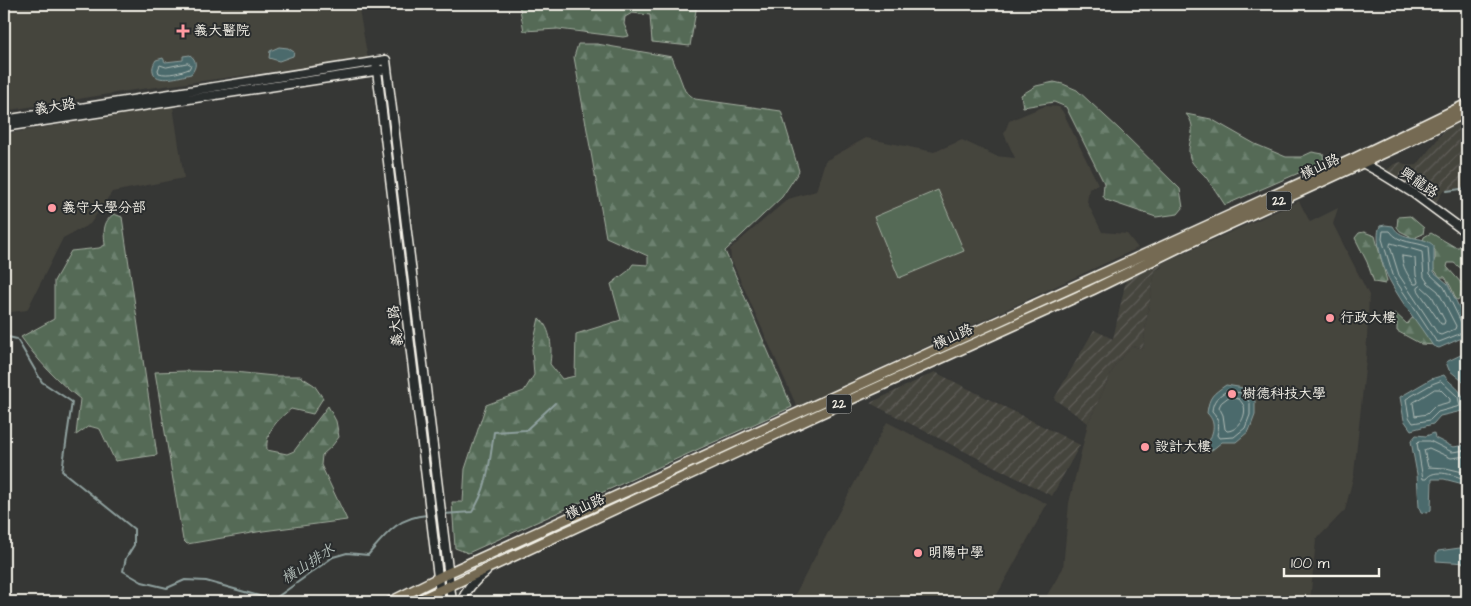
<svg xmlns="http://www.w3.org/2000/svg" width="1471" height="606" viewBox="0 0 1471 606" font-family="'Architects Daughter','LXGW WenKai TC',sans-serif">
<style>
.built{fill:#45443d}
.industrial{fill:url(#industrial-furrows)}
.forest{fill:url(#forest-firs);stroke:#a4aea0}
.pitch{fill:#546b57;stroke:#a4aea0}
.water{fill:#4b6a6c;stroke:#8fa09e}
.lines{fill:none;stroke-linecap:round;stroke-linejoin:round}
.shore{stroke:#b0bbb6;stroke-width:1}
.stream{stroke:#8fa09e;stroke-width:2}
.secondary-casing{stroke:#f4f1e8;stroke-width:11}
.primary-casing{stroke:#f4f1e8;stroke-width:12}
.secondary{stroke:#2a2d2e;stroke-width:8}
.primary{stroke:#746b52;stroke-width:9}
.poi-dot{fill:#ff9aa2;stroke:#2a2d2e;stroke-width:2}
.labels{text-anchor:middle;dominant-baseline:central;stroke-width:4;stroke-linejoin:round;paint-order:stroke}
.shield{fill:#2a2d2e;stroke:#b7b6b0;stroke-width:1}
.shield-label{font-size:12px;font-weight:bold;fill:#f4f1e8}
.poi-label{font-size:14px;fill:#f4f1e8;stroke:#2a2d2e;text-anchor:start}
.street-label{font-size:14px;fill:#f4f1e8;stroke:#2a2d2e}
.water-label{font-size:15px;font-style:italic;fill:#b0bbb6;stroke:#2a2d2e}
</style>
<defs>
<pattern id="industrial-furrows" width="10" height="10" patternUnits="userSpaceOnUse" patternTransform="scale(1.25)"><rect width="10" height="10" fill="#45443d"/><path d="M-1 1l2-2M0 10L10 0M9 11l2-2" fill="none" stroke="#605f59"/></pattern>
<pattern id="forest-firs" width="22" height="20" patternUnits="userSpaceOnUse" patternTransform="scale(1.25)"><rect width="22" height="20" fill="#546b57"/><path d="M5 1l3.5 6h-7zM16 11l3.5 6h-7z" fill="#6d816f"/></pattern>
</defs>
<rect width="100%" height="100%" fill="#363735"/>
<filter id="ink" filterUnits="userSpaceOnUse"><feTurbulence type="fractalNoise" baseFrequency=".02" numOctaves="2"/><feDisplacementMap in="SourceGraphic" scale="10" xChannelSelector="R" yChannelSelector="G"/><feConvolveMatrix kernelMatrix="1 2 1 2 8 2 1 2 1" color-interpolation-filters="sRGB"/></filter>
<g filter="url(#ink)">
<!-- built -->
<path class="built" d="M 4,4 L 358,4 L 368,59 L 134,90 L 4,111 Z
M 173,106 L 184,178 L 112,192 L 90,224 L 63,238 L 27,310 L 4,313 L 4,134 Z
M 1045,106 L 1059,107 L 1063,112 L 1098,184 L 1089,189 L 1087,202 L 1102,232 L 1127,234 L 1138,248 L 797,407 L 731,259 L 730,249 L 788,199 L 816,191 L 825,161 L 866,138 L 934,152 L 962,140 L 996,156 L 1015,158 L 1004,134 L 1009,121 Z
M 1299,201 L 1310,222 L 1338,208 L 1333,224 L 1369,295 L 1366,360 L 1354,474 L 1345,510 L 1316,540 L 1310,602 L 1043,602 L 1063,568 L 1069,503 L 1088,423 L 1115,365 L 1132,346 L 1143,349 L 1146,322 L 1155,271 L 1162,267 L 1162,263 Z
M 887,422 L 1047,504 L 993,602 L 791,602 Z"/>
<!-- industrial -->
<path class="industrial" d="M 1467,119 L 1467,186 L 1443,191 L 1436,202 L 1386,171 L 1394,164 L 1401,162 L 1408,166 L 1417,165 L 1445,130 Z
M 1162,263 L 1162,266 L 1155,271 L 1146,322 L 1143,349 L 1132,346 L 1115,365 L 1088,423 L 1054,399 L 1094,330 L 1113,339 L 1126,280 Z
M 935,372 L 1080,445 L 1052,496 L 870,403 Z"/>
<!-- forest -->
<path class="forest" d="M 519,4 L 697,4 L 690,46 L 652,42 L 650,15 L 632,13 L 625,17 L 624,24 L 629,36 L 623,37 L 558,29 L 524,31 Z
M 578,44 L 597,44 L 672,57 L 685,91 L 695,99 L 781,111 L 799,171 L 782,197 L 725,251 L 792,407 L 468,553 L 455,548 L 452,502 L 463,502 L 465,469 L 486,405 L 524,391 L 534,375 L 532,349 L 539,318 C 552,329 552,349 550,364 L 562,379 L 575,376 L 576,334 L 621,320 L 611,284 L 628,271 L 633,264 L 648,265 L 648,256 L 606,237 L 574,57 Z
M 1054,82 L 1063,84 L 1077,90 L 1119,129 L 1180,189 L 1183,208 L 1178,214 L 1156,217 L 1106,200 L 1103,196 L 1104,183 L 1066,107 L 1054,102 L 1023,107 L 1021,95 L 1036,86 Z
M 1186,114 L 1211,119 L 1255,144 L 1286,157 L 1301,157 L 1312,152 L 1323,154 L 1324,162 L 1225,205 C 1219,196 1212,185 1205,176 C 1200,170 1193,166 1190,158 C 1185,143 1200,129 1186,114 Z
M 114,214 L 122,217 L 157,455 L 115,461 L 100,429 L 89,426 L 76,435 L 80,399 C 56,380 39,362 21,337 L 54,319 L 54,281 L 71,251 L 99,248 L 105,245 C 104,233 102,222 114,214 Z
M 1410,216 L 1424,228 L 1423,234 L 1416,237 L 1417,241 L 1408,241 L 1410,236 L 1400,231 L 1397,227 L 1398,217 Z
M 1364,232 L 1375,236 L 1387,281 L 1385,284 L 1374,282 L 1367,262 L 1355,238 L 1359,233 Z
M 1431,233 L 1455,247 L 1459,247 L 1462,242 L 1467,244 L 1467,258 L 1465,256 L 1463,258 L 1464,265 L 1462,269 L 1454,263 L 1448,263 L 1447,267 L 1463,285 L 1460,297 L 1458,300 L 1456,299 L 1451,287 L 1445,277 L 1440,277 L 1432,267 L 1433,262 L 1435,259 L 1435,250 L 1423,241 L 1424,237 Z
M 1395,313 L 1407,324 L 1414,316 L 1436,345 L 1421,344 L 1397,331 L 1397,323 L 1387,318 Z
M 185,371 L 234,372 L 274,376 L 300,376 L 314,385 L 323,398 L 313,414 L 291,409 C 278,419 265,432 267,450 L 287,454 L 294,451 L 328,406 L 336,421 L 339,437 L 332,446 L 322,455 L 321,465 L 347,520 L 263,531 L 187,544 L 183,540 L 155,372 Z"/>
<!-- pitch -->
<path class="pitch" d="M 938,190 L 964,251 L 899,278 L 874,217 Z"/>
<!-- water -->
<path class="water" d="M 279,47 L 288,48 L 294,52 L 293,56 L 279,61 L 269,58 L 270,51 Z
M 190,55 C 197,60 197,67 191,74 C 182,76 155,85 153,71 C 152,67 154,63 156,60 L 163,58 L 165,62 L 183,60 L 183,56 Z
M 1385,225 L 1393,226 C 1401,242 1423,234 1434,246 L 1434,272 L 1448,284 L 1467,324 L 1467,333 L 1464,337 L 1439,348 L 1433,346 C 1419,324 1402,304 1390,281 C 1383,269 1374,238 1380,226 Z
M 1467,352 L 1467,385 L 1449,370 L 1446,362 Z
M 1444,375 C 1449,383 1458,387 1462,395 C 1464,398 1465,400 1467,402 L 1467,408 L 1462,411 L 1440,416 L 1433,424 L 1411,430 L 1404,420 L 1400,397 L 1431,379 Z
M 1226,385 L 1244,388 L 1255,401 L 1255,415 L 1249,431 L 1236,442 L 1222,442 L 1212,450 L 1205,450 C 1211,436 1219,425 1207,413 C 1209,396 1213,394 1226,385 Z
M 1434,433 L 1435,438 L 1453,447 L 1467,445 L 1467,485 L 1444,479 L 1432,479 L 1431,510 L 1427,513 L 1421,512 L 1419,507 L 1417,474 L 1411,441 L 1416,435 L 1426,436 Z
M 1467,547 L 1467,563 L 1436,561 L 1436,555 L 1438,551 Z"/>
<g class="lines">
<!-- shore -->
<path class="shore" d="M 188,63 L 191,65 L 189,69 C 181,72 168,76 159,73 L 158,70 L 160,65 L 166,67 Z
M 1391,243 L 1422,252 L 1424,277 L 1428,283 L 1438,291 L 1456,326 L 1455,329 L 1441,335 L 1438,334 L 1399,275 L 1390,246 Z
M 1402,256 L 1415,258 L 1416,275 L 1418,282 L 1417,284 L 1414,284 C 1408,275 1402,267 1402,256 Z
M 1421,286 L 1432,296 L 1445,321 L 1444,324 L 1441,324 L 1418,290 L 1418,288 Z
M 1467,324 L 1461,322 L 1444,287 L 1430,274 L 1428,247 C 1415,241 1399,244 1390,231 L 1383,231 L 1382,239 L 1394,278 L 1436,341 L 1439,342 L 1467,331
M 1441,381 L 1458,397 L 1460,406 L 1438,412 L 1430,420 L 1413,423 L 1409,417 L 1406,399 L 1432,384 Z
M 1435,389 L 1440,389 L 1450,399 L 1450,402 L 1435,406 L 1427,414 L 1415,416 L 1413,403 Z
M 1227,391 L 1242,393 L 1250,403 L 1250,415 L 1245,428 L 1234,437 L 1219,438 L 1217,435 C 1220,426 1219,418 1212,411 C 1213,400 1218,396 1227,391 Z
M 1229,397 L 1239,399 C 1240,400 1243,404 1244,406 C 1247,416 1238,431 1227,431 L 1225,429 L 1223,415 L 1219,407 L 1221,403 Z
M 1467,450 L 1452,452 L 1430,441 L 1419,441 L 1417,443 L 1423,479 L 1426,479 C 1434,467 1456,476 1467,480
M 1467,456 L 1451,458 L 1429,448 L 1424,450 L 1428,467 L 1446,468 L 1467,473"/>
<!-- stream -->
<path class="stream" d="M 1447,191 L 1467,188
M 4,336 L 17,339 L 42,382 L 72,402 L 62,471 L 134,529 L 134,545 L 126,558 L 123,571 L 142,582 L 167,588 L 185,580 L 206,581 L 273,600 L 333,557 L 347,553 L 368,555 C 386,534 398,517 427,515
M 444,514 L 472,512 C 488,489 490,459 494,432 L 526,430 L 555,403"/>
<!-- secondary casing -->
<g class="secondary-casing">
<path id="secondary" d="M 376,62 L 441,602
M 4,120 L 386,60 L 452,602
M 4,127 L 381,70
M 1359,161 L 1379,172 L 1413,193 L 1467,233
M 461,602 C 466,590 475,580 486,572"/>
</g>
<!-- primary casing -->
<g class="primary-casing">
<path id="primary" d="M 390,602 L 448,573 L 1353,159 L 1467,104
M 415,602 L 856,397 L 1092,290 L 1180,247 L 1408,142 L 1467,112"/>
</g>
<!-- secondary -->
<use href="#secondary" class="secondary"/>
<!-- primary -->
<use href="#primary" class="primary"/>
</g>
</g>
<!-- markers -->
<g class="poi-dot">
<path d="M180.5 23.5h5v5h5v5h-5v5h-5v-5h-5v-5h5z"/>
<circle cx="52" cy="208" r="5"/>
<circle cx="1330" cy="318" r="5"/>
<circle cx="1232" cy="394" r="5"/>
<circle cx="1145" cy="447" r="5"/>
<circle cx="918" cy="553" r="5"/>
</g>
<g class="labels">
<!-- shield labels -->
<g class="shield">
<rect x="1266.5" y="191.5" width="25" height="19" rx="4"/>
<rect x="826.5" y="394.5" width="25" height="19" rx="4"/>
</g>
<g class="shield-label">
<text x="1279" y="201">22</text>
<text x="839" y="404">22</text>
</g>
<!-- poi labels -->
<g class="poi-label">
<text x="194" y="31">義大醫院</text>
<text x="62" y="208">義守大學分部</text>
<text x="1340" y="318">行政大樓</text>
<text x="1242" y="394">樹德科技大學</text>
<text x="1155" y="447">設計大樓</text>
<text x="928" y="553">明陽中學</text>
</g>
<!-- street labels -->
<g class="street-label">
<text transform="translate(55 107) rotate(-9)">義大路</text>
<text transform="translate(1320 167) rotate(-25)">橫山路</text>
<text transform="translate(1419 183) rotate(34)">興龍路</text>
<text transform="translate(396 326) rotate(-97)">義大路</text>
<text transform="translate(953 337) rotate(-24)">橫山路</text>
<text transform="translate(585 507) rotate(-25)">橫山路</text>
</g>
<!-- water labels -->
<g class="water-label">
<text transform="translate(308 564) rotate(-33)">橫山排水</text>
</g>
</g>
<!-- margin -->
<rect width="1471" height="606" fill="none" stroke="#2a2d2e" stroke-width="20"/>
<rect x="10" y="10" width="1451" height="586" fill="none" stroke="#f4f1e8" stroke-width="2" filter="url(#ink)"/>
<!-- scale -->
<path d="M1284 568v8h95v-8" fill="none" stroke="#f4f1e8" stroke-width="2.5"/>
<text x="1291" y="568" font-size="15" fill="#f4f1e8" stroke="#2a2d2e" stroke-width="4" paint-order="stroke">100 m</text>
</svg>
